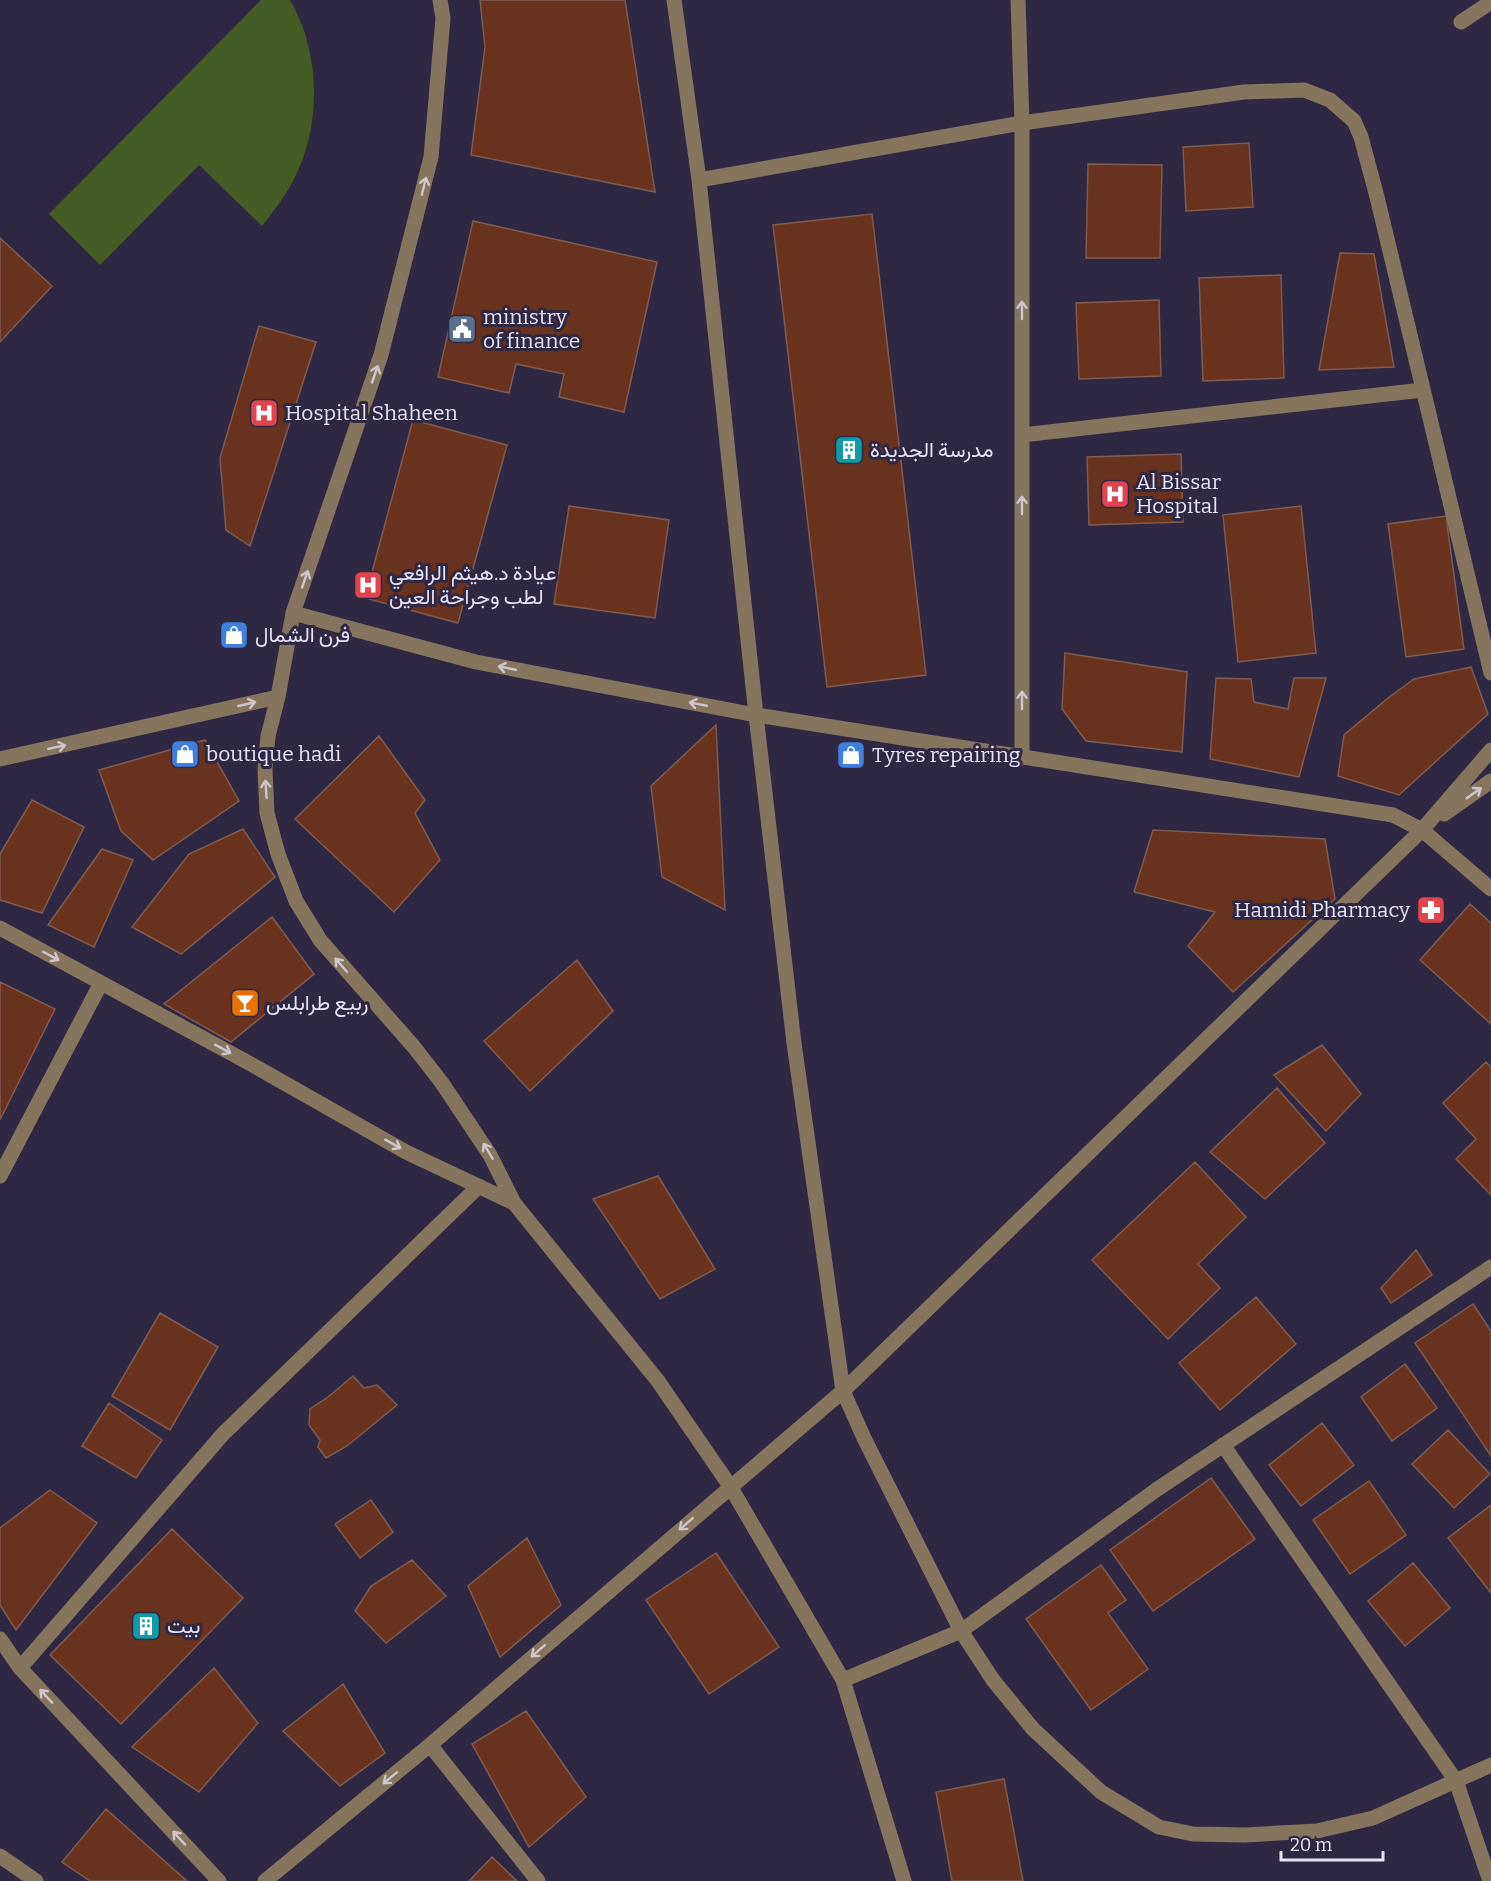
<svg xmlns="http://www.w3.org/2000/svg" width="1491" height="1881" viewBox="0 0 1491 1881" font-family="Bitter,Vazirmatn,serif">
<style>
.forest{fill:#445b24}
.building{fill:#69321f;stroke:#7d5b50;stroke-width:1.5}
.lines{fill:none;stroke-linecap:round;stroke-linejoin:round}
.minor{stroke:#85745e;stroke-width:15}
.oneway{stroke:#cec6ce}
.labels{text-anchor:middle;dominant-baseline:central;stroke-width:6;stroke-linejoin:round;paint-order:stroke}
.poi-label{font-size:21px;fill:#e6e2f4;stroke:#2f2842;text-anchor:start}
</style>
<rect width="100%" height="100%" fill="#2f2842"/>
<!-- forest -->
<path class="forest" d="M 261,0 L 290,0 C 321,53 322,127 293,181 C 284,198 273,212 262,226 L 199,165 L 100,265 L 49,214 Z"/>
<!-- building -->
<path class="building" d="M 480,0 L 625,0 L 655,192 L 471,155 L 485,47 Z
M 1249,143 L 1253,207 L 1186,211 L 1183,147 Z
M 1088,164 L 1162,165 L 1160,258 L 1086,258 Z
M 872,214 L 926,675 L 827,687 L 773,225 Z
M 473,221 L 657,262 L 624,412 L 559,397 L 564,374 L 516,364 L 509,393 L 438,377 Z
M 0,238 L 52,286 L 0,342 Z
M 1340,253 L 1374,254 L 1394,367 L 1319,370 Z
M 1281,275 L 1284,378 L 1203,381 L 1199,278 Z
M 1159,300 L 1161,376 L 1079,379 L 1076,303 Z
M 259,326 L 316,342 L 250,546 L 226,530 L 220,458 Z
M 413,420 L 507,445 L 458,623 L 365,598 Z
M 1181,454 L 1183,522 L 1089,525 L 1087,457 Z
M 569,506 L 669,520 L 655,618 L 554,604 Z
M 1301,506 L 1316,653 L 1238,662 L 1223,515 Z
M 1446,516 L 1464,649 L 1406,657 L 1388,524 Z
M 1065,653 L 1187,672 L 1182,752 L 1086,741 L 1062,709 Z
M 1471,667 L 1488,714 L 1399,795 L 1338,776 L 1344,735 L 1388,698 L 1414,679 Z
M 1216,678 L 1251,679 L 1254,702 L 1288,709 L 1294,678 L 1326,678 L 1299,777 L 1210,759 Z
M 716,725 L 725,910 L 662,877 L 651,786 Z
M 379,736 L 425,800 L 415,813 L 440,860 L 394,912 L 295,819 Z
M 205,740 L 239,801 L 153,860 L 121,831 L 99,770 Z
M 32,800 L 84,827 L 42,913 L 0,900 L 0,854 Z
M 243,829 L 275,877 L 181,954 L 132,927 L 189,854 Z
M 1153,830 L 1325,839 L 1335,899 L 1233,992 L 1188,946 L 1215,912 L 1134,892 Z
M 102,849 L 133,860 L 94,947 L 48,925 Z
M 1470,904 L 1491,923 L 1491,1024 L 1420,960 Z
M 272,917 L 314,974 L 231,1042 L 164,1004 Z
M 577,960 L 613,1011 L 530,1091 L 484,1041 Z
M 0,982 L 55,1009 L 0,1120 Z
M 1322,1045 L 1361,1094 L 1326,1131 L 1274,1075 Z
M 1486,1062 L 1491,1067 L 1491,1195 L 1456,1159 L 1476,1139 L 1443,1103 Z
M 1277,1088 L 1325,1143 L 1265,1199 L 1210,1152 Z
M 1195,1162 L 1246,1217 L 1198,1264 L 1220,1288 L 1168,1339 L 1092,1260 Z
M 658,1176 L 715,1269 L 660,1299 L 593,1199 Z
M 1416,1250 L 1432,1275 L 1391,1303 L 1381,1288 Z
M 1256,1297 L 1296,1344 L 1220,1410 L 1179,1363 Z
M 1473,1304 L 1491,1331 L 1491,1456 L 1415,1343 Z
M 160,1313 L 218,1347 L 170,1430 L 112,1396 Z
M 1405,1364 L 1437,1408 L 1392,1441 L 1361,1397 Z
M 353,1376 L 364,1388 L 377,1385 L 397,1405 L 347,1446 L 326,1458 L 318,1447 L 320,1440 L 309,1425 L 310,1409 L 328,1397 Z
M 109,1403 L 162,1440 L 136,1478 L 82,1446 Z
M 1322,1423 L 1354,1465 L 1301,1506 L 1269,1465 Z
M 1448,1430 L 1490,1474 L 1454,1508 L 1412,1464 Z
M 1211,1478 L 1255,1539 L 1153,1611 L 1110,1550 Z
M 1369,1481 L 1406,1535 L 1350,1574 L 1313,1520 Z
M 50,1490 L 97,1523 L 16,1630 L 0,1605 L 0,1528 Z
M 371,1500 L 393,1532 L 360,1558 L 335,1524 Z
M 1491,1505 L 1491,1593 L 1448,1538 Z
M 172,1529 L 243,1598 L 121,1724 L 50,1655 Z
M 527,1538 L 561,1605 L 500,1657 L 468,1586 Z
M 716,1553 L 779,1647 L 709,1694 L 646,1600 Z
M 412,1560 L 446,1596 L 386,1643 L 355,1611 L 371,1586 Z
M 1413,1563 L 1450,1608 L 1405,1646 L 1368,1601 Z
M 1101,1565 L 1126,1600 L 1108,1613 L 1148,1669 L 1091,1710 L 1026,1619 Z
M 214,1668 L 258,1723 L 199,1792 L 132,1747 Z
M 343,1684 L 385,1753 L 340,1786 L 283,1731 Z
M 526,1711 L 586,1797 L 529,1847 L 472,1744 Z
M 1004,1779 L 1023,1881 L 952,1881 L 936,1792 Z
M 106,1809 L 187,1881 L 90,1881 L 62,1862 Z
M 492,1857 L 517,1881 L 469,1881 Z"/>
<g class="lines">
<!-- minor -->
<path class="minor" d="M 440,0 L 443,18 L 431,157 L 381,355 L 293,613 L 278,697 L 268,736 L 265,769 L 267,813 L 278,854 L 296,901 L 320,940 L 414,1047 L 442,1083 L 490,1155 L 514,1203 L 658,1381 L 730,1486 L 843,1680 L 904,1881
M 674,0 L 699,180 L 756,715 L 794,1043 L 843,1391 L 864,1438 L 961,1631 L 993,1680 L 1033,1729 L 1101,1792 L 1159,1827 L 1193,1834 L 1245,1835 L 1317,1831 L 1373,1818 L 1491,1765
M 1018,0 L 1022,123 L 1022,758
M 1461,22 L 1491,2
M 699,180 L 1022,123 L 1244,92 L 1304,90 L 1330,100 L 1354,121 L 1361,137 L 1377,197 L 1491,673
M 1022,435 L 1423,390
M 293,613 L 476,662 L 756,715 L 1393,815 L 1422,830 L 1491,889
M 0,759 L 278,697
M 1444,814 L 1491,781
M 0,928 L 249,1063 L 406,1152 L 514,1203
M 0,1176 L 101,983
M 1223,1445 L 1456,1781 L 1490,1881
M 0,1639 L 20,1668 L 219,1881
M 20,1668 L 223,1434 L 479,1186
M 843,1680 L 961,1631 L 1156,1490 L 1491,1267
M 430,1745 L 538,1881
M 0,1856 L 36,1881
M 265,1881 L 430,1745 L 843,1391 L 1422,830 L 1491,750"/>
</g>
<!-- one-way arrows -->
<defs><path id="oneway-shaft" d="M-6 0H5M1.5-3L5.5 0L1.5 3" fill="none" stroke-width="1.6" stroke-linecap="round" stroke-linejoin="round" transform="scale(1.5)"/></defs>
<g class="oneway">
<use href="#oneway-shaft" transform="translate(424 186) rotate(-76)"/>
<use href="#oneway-shaft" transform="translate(1022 310) rotate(-90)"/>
<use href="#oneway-shaft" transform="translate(375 374) rotate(-71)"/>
<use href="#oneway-shaft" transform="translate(1022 505) rotate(-90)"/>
<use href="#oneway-shaft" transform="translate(305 579) rotate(-71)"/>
<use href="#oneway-shaft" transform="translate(507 668) rotate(-169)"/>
<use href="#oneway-shaft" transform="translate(1022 700) rotate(-90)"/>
<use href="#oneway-shaft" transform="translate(247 704) rotate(-13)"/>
<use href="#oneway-shaft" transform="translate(698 704) rotate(-169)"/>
<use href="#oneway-shaft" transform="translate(57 747) rotate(-12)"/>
<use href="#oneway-shaft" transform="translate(266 789) rotate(-94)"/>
<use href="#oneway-shaft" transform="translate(1474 793) rotate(-35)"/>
<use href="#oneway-shaft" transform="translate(51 956) rotate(28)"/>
<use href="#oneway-shaft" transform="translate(341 965) rotate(-131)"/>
<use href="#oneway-shaft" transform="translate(223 1049) rotate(29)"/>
<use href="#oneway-shaft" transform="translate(393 1144) rotate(29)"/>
<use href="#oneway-shaft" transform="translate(488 1151) rotate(-121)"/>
<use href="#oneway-shaft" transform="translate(686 1524) rotate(139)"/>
<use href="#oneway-shaft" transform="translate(538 1651) rotate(139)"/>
<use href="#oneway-shaft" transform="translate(46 1696) rotate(-133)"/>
<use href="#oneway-shaft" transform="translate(390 1778) rotate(141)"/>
<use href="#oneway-shaft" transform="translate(179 1838) rotate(-133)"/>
</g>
<!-- icons -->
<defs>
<g id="civic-square" transform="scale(1.5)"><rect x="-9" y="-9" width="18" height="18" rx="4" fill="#5c6f8a" stroke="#2f2842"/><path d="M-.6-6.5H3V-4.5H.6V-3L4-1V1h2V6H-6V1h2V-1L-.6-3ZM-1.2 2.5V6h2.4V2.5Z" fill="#fff"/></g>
<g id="hospital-square" transform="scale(1.5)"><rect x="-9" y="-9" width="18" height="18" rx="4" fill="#e0444e" stroke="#2f2842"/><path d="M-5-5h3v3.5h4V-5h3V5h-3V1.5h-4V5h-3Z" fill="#fff"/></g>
<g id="building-square" transform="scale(1.5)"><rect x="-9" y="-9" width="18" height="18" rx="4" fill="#0f9aa8" stroke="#2f2842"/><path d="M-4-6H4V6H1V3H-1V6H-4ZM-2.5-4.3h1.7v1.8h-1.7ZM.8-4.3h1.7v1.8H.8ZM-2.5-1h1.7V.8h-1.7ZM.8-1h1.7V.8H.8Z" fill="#fff"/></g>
<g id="shop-square" transform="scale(1.5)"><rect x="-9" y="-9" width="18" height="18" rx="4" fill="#3f7fe0" stroke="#2f2842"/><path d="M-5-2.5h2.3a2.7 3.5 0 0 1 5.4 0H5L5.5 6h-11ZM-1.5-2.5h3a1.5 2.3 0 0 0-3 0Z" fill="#fff"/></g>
<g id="pharmacy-square" transform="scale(1.5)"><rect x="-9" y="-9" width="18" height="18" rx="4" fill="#e0444e" stroke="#2f2842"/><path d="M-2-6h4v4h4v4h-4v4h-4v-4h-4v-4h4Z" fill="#fff"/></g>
<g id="bar-square" transform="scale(1.5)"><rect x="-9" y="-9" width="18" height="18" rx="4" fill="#e8710a" stroke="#2f2842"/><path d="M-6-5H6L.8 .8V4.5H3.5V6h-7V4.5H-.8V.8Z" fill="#fff"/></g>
</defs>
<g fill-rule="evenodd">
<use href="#civic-square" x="462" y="329"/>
<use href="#hospital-square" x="264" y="413"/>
<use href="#building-square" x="849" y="450"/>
<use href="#hospital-square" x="1115" y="494"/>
<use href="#hospital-square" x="368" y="585"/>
<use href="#shop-square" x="234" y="635"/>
<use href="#shop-square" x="185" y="754"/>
<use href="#shop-square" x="851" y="755"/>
<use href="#pharmacy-square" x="1431" y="910"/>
<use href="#bar-square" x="245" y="1003"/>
<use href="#building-square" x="146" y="1626"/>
</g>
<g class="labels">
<!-- poi labels -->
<g class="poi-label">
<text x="483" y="317">ministry<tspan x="483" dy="24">of finance</tspan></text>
<text x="285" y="413">Hospital Shaheen</text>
<text x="870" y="450">مدرسة الجديدة</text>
<text x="1136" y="482">Al Bissar<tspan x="1136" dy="24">Hospital</tspan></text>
<text x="389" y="573">عيادة د.هيثم الرافعي<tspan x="389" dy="24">لطب وجراحة العين</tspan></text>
<text x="255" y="635">فرن الشمال</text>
<text x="206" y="754">boutique hadi</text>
<text x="872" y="755">Tyres repairing</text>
<text x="1410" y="910" text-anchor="end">Hamidi Pharmacy</text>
<text x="266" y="1003">ربيع طرابلس</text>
<text x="167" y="1626">بيت</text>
</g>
</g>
<!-- scale -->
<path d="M1281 1851v9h102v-9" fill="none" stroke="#e6e2f4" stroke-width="3"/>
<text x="1290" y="1851" font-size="18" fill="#e6e2f4" stroke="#2f2842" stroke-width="4.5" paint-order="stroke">20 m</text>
</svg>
